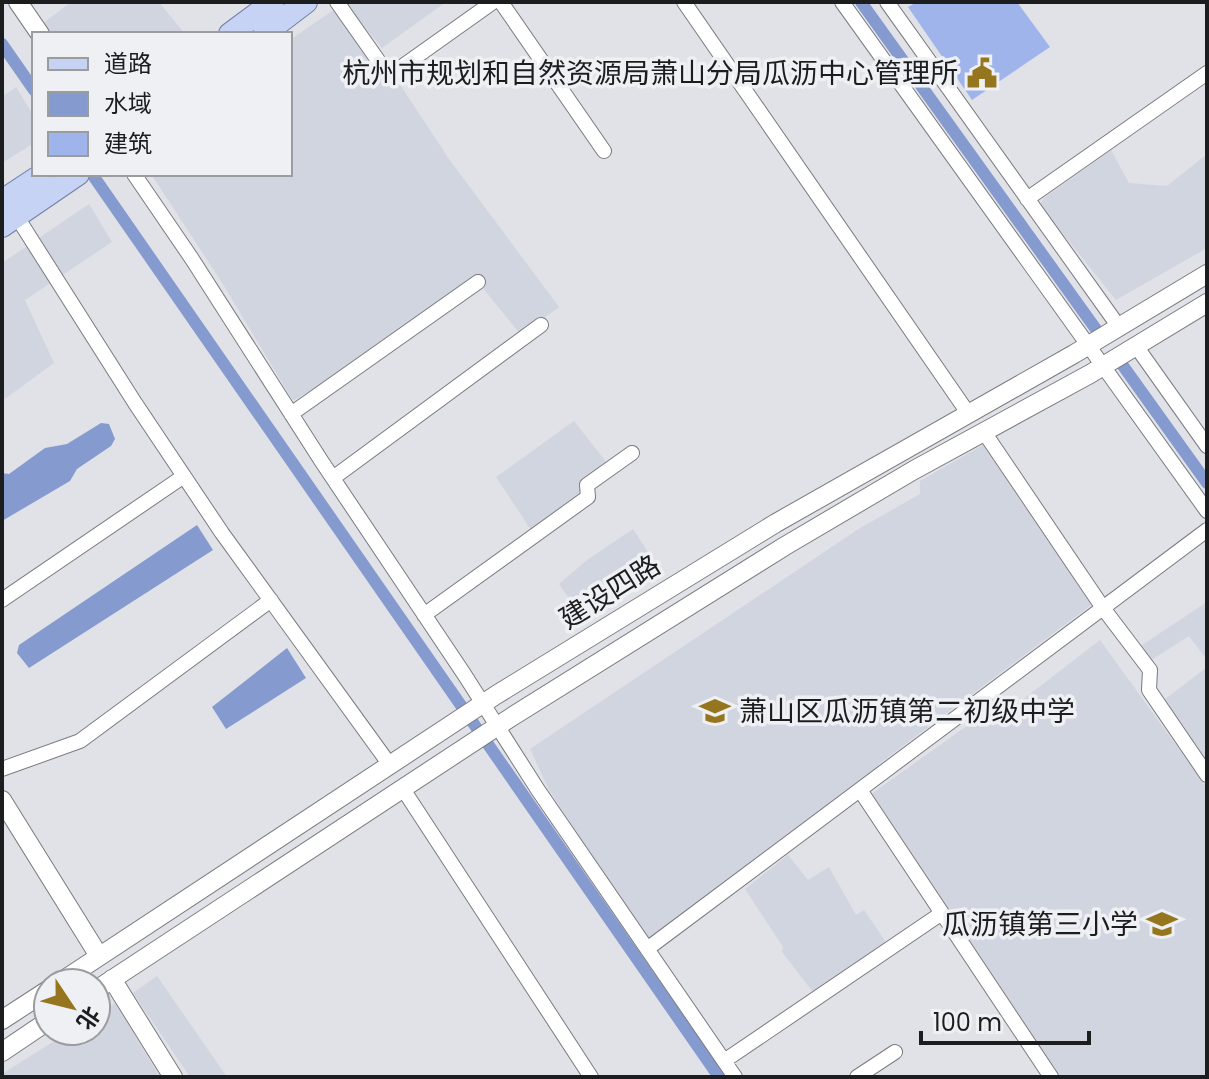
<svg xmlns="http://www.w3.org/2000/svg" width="1209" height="1079" viewBox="0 0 1209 1079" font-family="Poppins,'Noto Sans SC',sans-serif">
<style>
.built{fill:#d0d5e0}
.water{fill:#859ace}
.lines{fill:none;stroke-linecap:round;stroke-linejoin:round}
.canal{stroke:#859ace;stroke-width:12}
.building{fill:#9fb4ea}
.street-casing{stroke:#797b7f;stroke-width:16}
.secondary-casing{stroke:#797b7f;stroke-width:20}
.primary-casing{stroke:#7280a5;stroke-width:24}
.street{stroke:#fff;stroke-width:14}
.secondary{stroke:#fff;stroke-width:18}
.primary{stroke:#c6d3f5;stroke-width:22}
.labels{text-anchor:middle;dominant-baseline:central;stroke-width:7;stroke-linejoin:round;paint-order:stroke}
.poi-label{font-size:28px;fill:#1c1d1e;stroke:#eef0f4;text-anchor:end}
.street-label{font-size:28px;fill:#1c1d1e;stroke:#eef0f4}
</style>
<rect width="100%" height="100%" fill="#e0e2e7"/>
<!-- built -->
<path class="built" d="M 71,2 L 159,2 L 185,34 L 50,34 L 42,24 Z
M 344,2 L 446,2 L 382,48 Z
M 335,9 L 384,85 L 399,83 L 449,159 L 559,307 L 521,335 L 478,282 L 407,332 L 293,401 L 221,281 L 151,174 L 290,174 L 290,40 Z
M 16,87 L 34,116 L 34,143 L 2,163 L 2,97 Z
M 1111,150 L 1129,183 L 1167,186 L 1207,154 L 1207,248 L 1116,300 L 1040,205 L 1044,198 Z
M 89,204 L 112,242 L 25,300 L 54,363 L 2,401 L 2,263 Z
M 574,421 L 607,463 L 583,494 L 531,530 L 496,477 Z
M 983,445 L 1091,605 L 879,764 L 886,776 L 668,943 L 656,942 L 644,935 L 549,790 L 530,749 L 860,528 L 920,494 L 920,481 Z
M 633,529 L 652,558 L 577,610 L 559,584 L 587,560 Z
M 1207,602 L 1207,660 L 1189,636 L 1151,660 L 1139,647 Z
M 1100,640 L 1207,788 L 1207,1077 L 1056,1077 L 870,795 L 975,720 L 987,727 Z
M 1207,667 L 1207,766 L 1160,703 Z
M 788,855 L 808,880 L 829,867 L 856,915 L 864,910 L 888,945 L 813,992 L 782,952 L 783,947 L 745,889 Z
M 157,976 L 227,1077 L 190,1077 L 133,993 Z
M 115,1003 L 160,1077 L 2,1077 L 2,1074 L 70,1031 L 96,1031 L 96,1015 Z"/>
<!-- water -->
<path class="water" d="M 101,423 L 109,424 L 115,439 L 111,446 L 77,469 L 70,481 L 2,521 L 2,473 L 9,474 L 45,448 L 67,444 Z
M 197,525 L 213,550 L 29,668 L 17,653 L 19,645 Z
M 287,648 L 306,678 L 226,729 L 212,707 Z"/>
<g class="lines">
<!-- canal -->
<path class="canal" d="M 861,2 L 1098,332
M 2,44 L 34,90
M 92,174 L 719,1077
M 1121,363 L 1207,483"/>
</g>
<!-- building -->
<path class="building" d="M 917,2 L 1017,2 L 1050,47 L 972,100 L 908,7 Z"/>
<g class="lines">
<!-- street casing -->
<g class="street-casing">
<path id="street" d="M 337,2 L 389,76 L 493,2
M 501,2 L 604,151
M 684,2 L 968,413
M 842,2 L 1207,511
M 887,2 L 1119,327
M 134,174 L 192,259 L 322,462 L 464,674 L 538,790 L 735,1077
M 1027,199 L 1207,73
M 17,217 L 135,403 L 222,533 L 390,765
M 1136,346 L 1207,446
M 291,414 L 478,282
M 984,432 L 1103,608 L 1150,670 L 1149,690 L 1207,775
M 333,478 L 541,325
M 2,600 L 184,476
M 424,615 L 588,497 L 587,485 L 632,453
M 2,769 L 80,741 L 271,600
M 403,789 L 591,1077
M 860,790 L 1051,1077
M 647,949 L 1207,530
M 724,1061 L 942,913
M 857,1077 L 895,1052"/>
</g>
<!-- secondary casing -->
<g class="secondary-casing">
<path id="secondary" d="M 18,2 L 40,34
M 2,800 L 99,956
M 112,979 L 173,1077
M 59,983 L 496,695 L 776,523 L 1074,354 L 1207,274
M 96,990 L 513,716 L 785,546 L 914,470 L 1090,374 L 1207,303
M 2,1020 L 48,990
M 2,1052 L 48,1021"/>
</g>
<!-- primary casing -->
<g class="primary-casing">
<path id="primary" d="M 230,34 L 273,2
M 264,34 L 306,2
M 2,201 L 43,174
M 2,226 L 78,174"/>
</g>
<!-- street -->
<use href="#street" class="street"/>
<!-- secondary -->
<use href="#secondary" class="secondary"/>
<!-- primary -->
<use href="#primary" class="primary"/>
</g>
<!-- icons -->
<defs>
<g id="civic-bare" transform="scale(2.4)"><path d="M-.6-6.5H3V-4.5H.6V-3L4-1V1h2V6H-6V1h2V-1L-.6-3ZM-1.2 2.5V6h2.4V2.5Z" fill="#95761e" stroke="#eef0f4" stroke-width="2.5" paint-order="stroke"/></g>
<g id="school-bare" transform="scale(2.4)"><path d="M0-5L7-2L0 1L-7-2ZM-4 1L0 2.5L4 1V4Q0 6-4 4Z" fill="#95761e" stroke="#eef0f4" stroke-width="2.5" paint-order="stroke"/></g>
</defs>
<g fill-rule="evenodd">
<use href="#civic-bare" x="982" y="73"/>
<use href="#school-bare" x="715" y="711"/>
<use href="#school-bare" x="1162" y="924"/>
</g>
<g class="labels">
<!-- poi labels -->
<g class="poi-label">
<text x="958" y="73">杭州市规划和自然资源局萧山分局瓜沥中心管理所</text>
<text x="739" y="711" text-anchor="start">萧山区瓜沥镇第二初级中学</text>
<text x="1138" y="924">瓜沥镇第三小学</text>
</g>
<!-- street labels -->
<g class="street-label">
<text transform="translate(610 592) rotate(-32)">建设四路</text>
</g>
</g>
<!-- border -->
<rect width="1209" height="1079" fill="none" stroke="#1c1d1e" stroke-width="8"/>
<!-- legend -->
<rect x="32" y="32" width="260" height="144" fill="#eef0f4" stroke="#9a9c9e" stroke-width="2"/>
<rect x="48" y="58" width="40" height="12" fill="#c6d3f5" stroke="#9a9c9e" stroke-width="2"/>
<text x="104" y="72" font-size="24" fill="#1c1d1e">道路</text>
<rect x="48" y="92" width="40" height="24" fill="#859ace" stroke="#9a9c9e" stroke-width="2"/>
<text x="104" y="112" font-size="24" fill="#1c1d1e">水域</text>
<rect x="48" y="132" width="40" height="24" fill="#9fb4ea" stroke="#9a9c9e" stroke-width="2"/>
<text x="104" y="152" font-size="24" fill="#1c1d1e">建筑</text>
<!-- north arrow -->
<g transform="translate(72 1007) rotate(125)"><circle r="38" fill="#eef0f4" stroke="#9a9c9e" stroke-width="2"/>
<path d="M0-6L14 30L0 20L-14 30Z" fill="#95761e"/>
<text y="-12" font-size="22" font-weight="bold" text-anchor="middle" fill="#1c1d1e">北</text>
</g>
<!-- scale -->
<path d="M921 1031v12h168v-12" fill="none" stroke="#1c1d1e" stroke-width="4"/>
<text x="933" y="1031" font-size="24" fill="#1c1d1e" stroke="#eef0f4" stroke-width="6" paint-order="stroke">100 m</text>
</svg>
